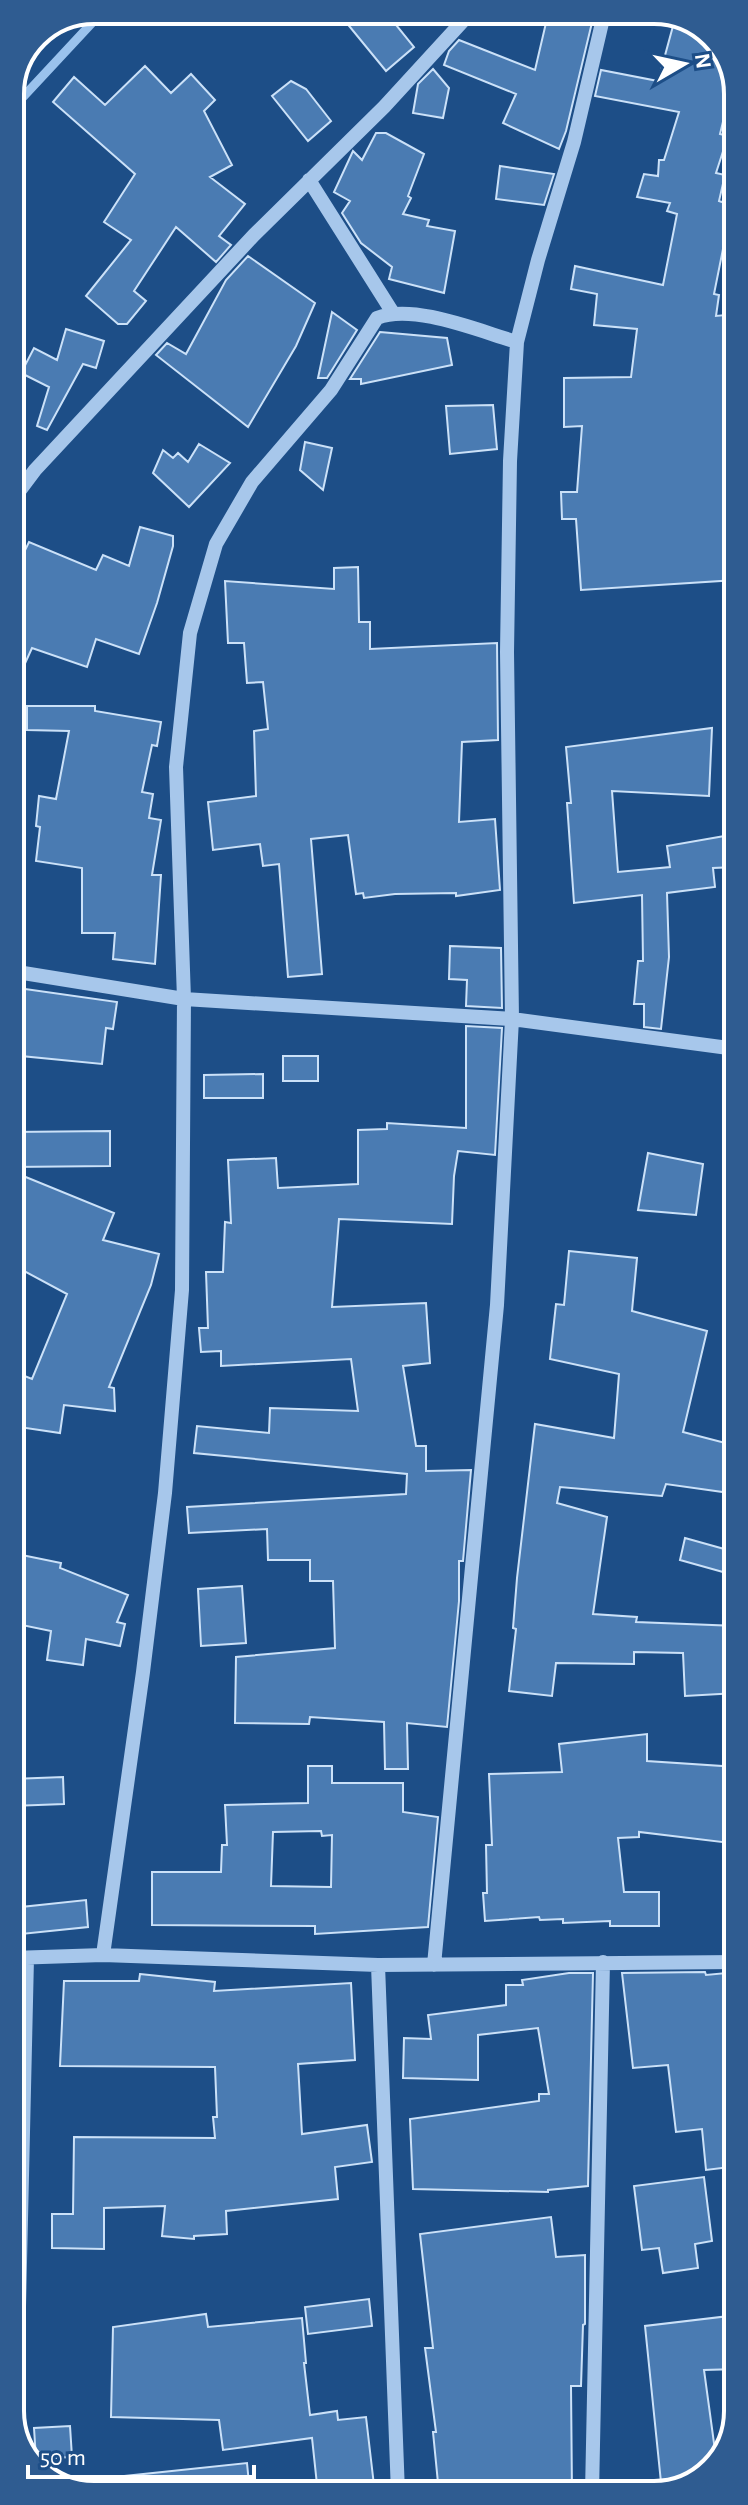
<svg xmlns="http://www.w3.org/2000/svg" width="748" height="2505" viewBox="0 0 748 2505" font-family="'Alegreya Sans',sans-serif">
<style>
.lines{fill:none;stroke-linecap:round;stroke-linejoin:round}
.stream{stroke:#9ac2ed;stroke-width:9}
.building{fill:#4a7bb2;stroke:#cbe1f8;stroke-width:2;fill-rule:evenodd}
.minor{stroke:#a7c7eb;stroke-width:14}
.rim{fill:none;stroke:#fff;stroke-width:4}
</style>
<rect width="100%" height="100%" fill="#1d4e87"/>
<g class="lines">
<!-- stream -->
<path class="stream" d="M 10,111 L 104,10"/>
</g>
<!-- building -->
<path class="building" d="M 336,10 L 384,10 L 414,47 L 386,71 Z
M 549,10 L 595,10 L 566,131 L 559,149 L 503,123 L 516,94 L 444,65 L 449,51 L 459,40 L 535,70 Z
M 673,26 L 713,38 L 735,73 L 720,134 L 728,136 L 716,173 L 725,175 L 719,201 L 734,206 L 726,234 L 714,294 L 719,295 L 716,316 L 736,314 L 736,580 L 581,590 L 576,519 L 562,519 L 561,492 L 577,492 L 582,426 L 564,427 L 564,378 L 631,377 L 637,329 L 594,325 L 597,294 L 571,289 L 575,266 L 663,285 L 677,214 L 667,211 L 670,203 L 637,197 L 644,174 L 658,176 L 659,160 L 664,160 L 679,112 L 595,96 L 601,70 L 658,81 Z
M 145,66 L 171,93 L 191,74 L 215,100 L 204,111 L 232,165 L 210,177 L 245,204 L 219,236 L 231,245 L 216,262 L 176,227 L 134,291 L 146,301 L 127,324 L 118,324 L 86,296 L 131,240 L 104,222 L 135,174 L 53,102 L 74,77 L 105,105 Z
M 433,69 L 449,88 L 443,118 L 413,113 L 418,84 Z
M 291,81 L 306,89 L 331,121 L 308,141 L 272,96 Z
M 376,133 L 386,133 L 424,154 L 408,196 L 411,198 L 403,214 L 429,220 L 427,226 L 455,231 L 444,293 L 389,279 L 392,267 L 361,243 L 342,213 L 350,201 L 334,192 L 353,151 L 362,160 Z
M 500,166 L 554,174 L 544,205 L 496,199 Z
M 248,256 L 315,303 L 296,346 L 248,427 L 156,355 L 167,343 L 186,354 L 226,280 Z
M 332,312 L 357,330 L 327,378 L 318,378 Z
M 66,329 L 104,341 L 96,368 L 83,364 L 47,430 L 37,426 L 49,387 L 21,373 L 34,348 L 57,360 Z
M 380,332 L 447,338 L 452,365 L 361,384 L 361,379 L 350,379 Z
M 493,405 L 497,449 L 450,454 L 446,406 Z
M 305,442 L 332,448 L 323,490 L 300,470 Z
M 199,444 L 230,463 L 189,507 L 153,473 L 163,450 L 173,458 L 178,453 L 188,462 Z
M 140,527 L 173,536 L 173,546 L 157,603 L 139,654 L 96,639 L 87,667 L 32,648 L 11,694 L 11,579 L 29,542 L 96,570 L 103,555 L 129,566 Z
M 358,567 L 359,622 L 370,622 L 370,649 L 497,643 L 498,740 L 462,742 L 459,822 L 495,819 L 500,890 L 456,896 L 456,893 L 395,894 L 364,898 L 363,893 L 356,894 L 348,835 L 311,839 L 322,974 L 288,977 L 279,864 L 263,866 L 260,844 L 213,850 L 208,802 L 256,796 L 254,731 L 268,729 L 263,682 L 247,683 L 244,643 L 228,643 L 225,581 L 334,589 L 334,568 Z
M 27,706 L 95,706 L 95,711 L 161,722 L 157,746 L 152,745 L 142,792 L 153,794 L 149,818 L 161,820 L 152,875 L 161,875 L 155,964 L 113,959 L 115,933 L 82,933 L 82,868 L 36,861 L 40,827 L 36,826 L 39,796 L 56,799 L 69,731 L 27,730 Z
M 712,728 L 709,796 L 612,791 L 618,872 L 670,867 L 667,846 L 736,834 L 736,867 L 713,868 L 715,887 L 667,893 L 669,957 L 661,1029 L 644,1027 L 644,1004 L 634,1004 L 638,961 L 643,961 L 642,895 L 574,903 L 567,803 L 571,803 L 566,747 Z
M 450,946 L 501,948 L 502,1008 L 466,1006 L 467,980 L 449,979 Z
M 11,987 L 117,1002 L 113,1029 L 106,1028 L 102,1064 L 11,1055 Z
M 466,1026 L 502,1028 L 495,1155 L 458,1151 L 454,1176 L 452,1224 L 339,1219 L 332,1307 L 426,1303 L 430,1363 L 403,1366 L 416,1446 L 426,1446 L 426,1471 L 471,1470 L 463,1561 L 459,1561 L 459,1601 L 447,1727 L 407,1723 L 408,1769 L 385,1769 L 384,1722 L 310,1717 L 309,1724 L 235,1723 L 236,1657 L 335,1648 L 333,1581 L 310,1581 L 310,1560 L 268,1560 L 267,1529 L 189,1533 L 187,1507 L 406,1494 L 407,1474 L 194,1453 L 197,1426 L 269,1433 L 270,1408 L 358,1411 L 351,1359 L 221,1366 L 221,1351 L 201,1352 L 199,1328 L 208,1328 L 206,1272 L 223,1272 L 225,1222 L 231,1223 L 228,1160 L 276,1158 L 278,1188 L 358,1184 L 358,1130 L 387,1129 L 387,1123 L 466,1128 Z
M 283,1056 L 318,1056 L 318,1081 L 283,1081 Z
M 263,1074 L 263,1098 L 204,1098 L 204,1075 Z
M 110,1131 L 110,1166 L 11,1167 L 11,1132 Z
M 648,1153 L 703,1164 L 696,1215 L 638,1210 Z
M 11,1171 L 114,1213 L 103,1240 L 159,1254 L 151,1285 L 109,1387 L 114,1388 L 115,1411 L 64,1405 L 60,1433 L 12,1426 L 12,1371 L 32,1379 L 67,1294 L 11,1264 Z
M 569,1251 L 637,1258 L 632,1311 L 707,1331 L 683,1432 L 737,1446 L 737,1494 L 666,1484 L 662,1496 L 560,1487 L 557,1503 L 607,1517 L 593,1614 L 637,1617 L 636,1622 L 737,1626 L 737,1693 L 685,1696 L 683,1653 L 634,1652 L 634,1664 L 556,1663 L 552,1696 L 509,1691 L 516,1629 L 513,1628 L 517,1578 L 535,1424 L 614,1438 L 619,1374 L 550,1359 L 556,1304 L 564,1305 Z
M 685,1538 L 735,1552 L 730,1574 L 680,1560 Z
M 12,1553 L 61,1563 L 60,1568 L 128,1595 L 117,1622 L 125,1624 L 120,1646 L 86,1639 L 83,1665 L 47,1660 L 51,1631 L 12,1623 Z
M 242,1586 L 246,1643 L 201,1646 L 198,1589 Z
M 647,1734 L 647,1761 L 737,1767 L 730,1843 L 639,1832 L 639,1837 L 618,1838 L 624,1892 L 659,1892 L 659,1926 L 610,1926 L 610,1921 L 563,1923 L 563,1919 L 540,1920 L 539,1917 L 485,1921 L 483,1893 L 487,1893 L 486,1845 L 492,1845 L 489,1774 L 562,1772 L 559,1744 Z
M 308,1766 L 332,1766 L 332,1783 L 403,1783 L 403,1812 L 438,1817 L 428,1927 L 315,1934 L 315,1926 L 152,1925 L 152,1872 L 221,1872 L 222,1845 L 227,1845 L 225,1805 L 308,1803 ZM 321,1831 L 322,1836 L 332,1835 L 331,1887 L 271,1886 L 273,1832 Z
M 63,1777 L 64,1804 L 12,1806 L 12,1779 Z
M 86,1900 L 88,1927 L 12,1935 L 12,1908 Z
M 705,1972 L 706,1975 L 737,1972 L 738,2166 L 706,2170 L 702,2129 L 676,2132 L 668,2065 L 633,2068 L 622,1973 Z
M 569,1973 L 593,1973 L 588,2186 L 548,2190 L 548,2192 L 413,2189 L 410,2119 L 539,2101 L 539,2094 L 549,2094 L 538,2028 L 478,2035 L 478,2080 L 403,2078 L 404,2038 L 431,2039 L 428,2015 L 506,2005 L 506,1985 L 523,1985 L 522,1980 Z
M 140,1974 L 215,1982 L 214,1991 L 351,1983 L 355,2060 L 298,2064 L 302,2134 L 367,2125 L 372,2162 L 335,2167 L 338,2199 L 226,2211 L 227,2234 L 194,2236 L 194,2239 L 162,2236 L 165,2206 L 104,2208 L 104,2249 L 52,2248 L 52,2214 L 73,2214 L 74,2137 L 215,2138 L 213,2117 L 217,2117 L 215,2067 L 60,2066 L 64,1981 L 139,1981 Z
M 704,2177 L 712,2241 L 695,2244 L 698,2268 L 663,2273 L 659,2248 L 642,2250 L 634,2186 Z
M 551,2217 L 556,2257 L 585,2255 L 585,2324 L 583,2325 L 581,2386 L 571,2386 L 572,2493 L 439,2493 L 433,2432 L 436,2432 L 425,2348 L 433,2348 L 420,2234 Z
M 369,2299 L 372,2326 L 308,2334 L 305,2307 Z
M 206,2314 L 208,2327 L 302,2318 L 306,2363 L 304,2363 L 310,2415 L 337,2411 L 338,2420 L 366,2417 L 375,2494 L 318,2494 L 312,2438 L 223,2450 L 219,2420 L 111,2417 L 113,2327 Z
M 738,2315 L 738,2369 L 704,2370 L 717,2465 L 675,2492 L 662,2492 L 645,2326 Z
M 70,2426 L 72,2457 L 36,2459 L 34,2428 Z
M 247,2463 L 250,2494 L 107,2495 L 106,2478 Z"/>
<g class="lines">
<!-- minor -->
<path class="minor" d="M 309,180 L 393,313
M 11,502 L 35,470 L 254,235 L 384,107 L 473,10
M 11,971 L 184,999 L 512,1019 L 736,1049
M 103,1955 L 143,1672 L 165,1493 L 182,1290 L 184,999 L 176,767 L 190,633 L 216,544 L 252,482 L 331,390 L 377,318 C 413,303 479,331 517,342
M 12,1958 L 103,1955 L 378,1965 L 737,1962
M 378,1965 L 398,2493
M 434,1965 L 497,1305 L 512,1019 L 507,652 L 510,461 L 517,342 L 538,260 L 574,142 L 605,10
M 16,2437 L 27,1958
M 592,2493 L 603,1962"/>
</g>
<!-- crop -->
<path d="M0 0H748V2505H0ZM94 24H654A70 70 0 0 1 724 94V2411A70 70 0 0 1 654 2481H94A70 70 0 0 1 24 2411V94A70 70 0 0 1 94 24Z" fill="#2f5c91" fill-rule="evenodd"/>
<path class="rim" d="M94 24H654A70 70 0 0 1 724 94V2411A70 70 0 0 1 654 2481H94A70 70 0 0 1 24 2411V94A70 70 0 0 1 94 24Z"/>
<!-- north arrow -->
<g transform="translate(684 64) rotate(81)" stroke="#1d4e87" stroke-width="6" paint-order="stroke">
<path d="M0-6L14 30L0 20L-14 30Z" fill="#ffffff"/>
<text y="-12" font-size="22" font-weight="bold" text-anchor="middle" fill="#ffffff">N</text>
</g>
<!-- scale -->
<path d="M28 2465v12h226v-12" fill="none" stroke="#ffffff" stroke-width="4"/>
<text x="40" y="2465" font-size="24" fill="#ffffff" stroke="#1d4e87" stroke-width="6" paint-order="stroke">50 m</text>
</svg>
